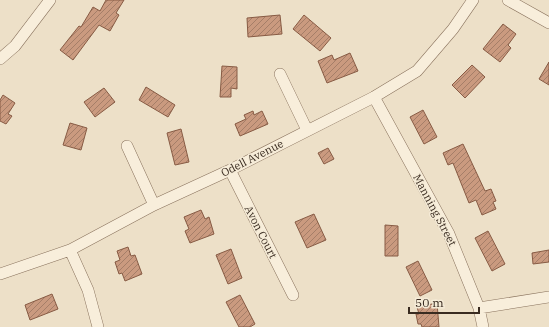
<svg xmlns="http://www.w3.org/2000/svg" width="549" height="327" viewBox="0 0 549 327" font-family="'IBM Plex Serif',serif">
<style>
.building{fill:url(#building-hatch);stroke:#875b44}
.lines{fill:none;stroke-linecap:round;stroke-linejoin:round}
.minor-casing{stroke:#89725d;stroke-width:12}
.minor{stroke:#f8eedb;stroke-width:11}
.labels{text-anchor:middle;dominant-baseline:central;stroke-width:3;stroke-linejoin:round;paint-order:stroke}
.street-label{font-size:11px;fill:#392b20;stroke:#f5ebd7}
</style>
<defs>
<pattern id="building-hatch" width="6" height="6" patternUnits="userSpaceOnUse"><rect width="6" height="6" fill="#ca9a7f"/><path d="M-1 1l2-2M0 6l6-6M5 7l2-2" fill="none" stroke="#a57e68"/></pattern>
</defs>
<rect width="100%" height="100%" fill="#ede0c8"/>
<!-- building -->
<path class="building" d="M 106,0 L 124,0 L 116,13 L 119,15 L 110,31 L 99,25 L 73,60 L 60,50 L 79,26 L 81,27 L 93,7 L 100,11 Z
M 280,15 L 282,34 L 248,37 L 247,18 Z
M 304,15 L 331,38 L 320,51 L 293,29 Z
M 503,24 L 516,34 L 508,45 L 511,48 L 500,62 L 483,49 Z
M 350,53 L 358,71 L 327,83 L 318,61 L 332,55 L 334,60 Z
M 549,62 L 549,85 L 539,79 Z
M 472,65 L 485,77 L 465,98 L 452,85 Z
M 222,66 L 237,67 L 237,89 L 231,88 L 231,97 L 220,97 Z
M 146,87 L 175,105 L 168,117 L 139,100 Z
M 104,88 L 115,102 L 95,117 L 84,102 Z
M 3,95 L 15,103 L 8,114 L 12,116 L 6,124 L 0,121 L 0,100 Z
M 423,110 L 437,137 L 424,144 L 410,117 Z
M 253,111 L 254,115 L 262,111 L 268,124 L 240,136 L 235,124 L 246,119 L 244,115 Z
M 70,123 L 87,128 L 81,150 L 63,145 Z
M 181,129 L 189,162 L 175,165 L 167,133 Z
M 463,144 L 485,191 L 491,189 L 496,201 L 493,202 L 496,209 L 482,215 L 476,200 L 469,203 L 453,163 L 448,165 L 443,153 Z
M 328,148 L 334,159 L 324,164 L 318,153 Z
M 201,210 L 205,219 L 209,217 L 214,234 L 190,243 L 185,231 L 189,229 L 184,217 Z
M 314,214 L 326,240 L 307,248 L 295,222 Z
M 385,225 L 398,226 L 398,256 L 385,256 Z
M 488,231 L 505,264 L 492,271 L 475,238 Z
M 128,247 L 131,256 L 135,255 L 142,274 L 125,281 L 122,273 L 119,274 L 115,262 L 120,260 L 117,251 Z
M 231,249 L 242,278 L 228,284 L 216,255 Z
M 549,250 L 549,262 L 533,264 L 532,253 Z
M 418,261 L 432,290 L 420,296 L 406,267 Z
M 52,294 L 58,309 L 30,320 L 25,305 Z
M 240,295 L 255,324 L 250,327 L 239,327 L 226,302 Z
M 437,303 L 439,327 L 422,327 L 421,324 L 418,324 L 416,314 L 419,314 L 417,307 Z"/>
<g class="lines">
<!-- minor casing -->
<g class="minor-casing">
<path id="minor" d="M 508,0 L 549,23
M 0,59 L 15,46 L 50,0
M 280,74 L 307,130
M 374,97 L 449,234 L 479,308 L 483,327
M 127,146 L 154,205
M 230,170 L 293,295
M 70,250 L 88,290 L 98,327
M 0,274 L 70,250 L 154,205 L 230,170 L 374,97 L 417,71 L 453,29 L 473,0
M 479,308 L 549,297"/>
</g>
<!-- minor -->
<use href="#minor" class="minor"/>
</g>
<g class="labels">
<!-- street labels -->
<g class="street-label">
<text transform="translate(252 158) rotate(-27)">Odell Avenue</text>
<text transform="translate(435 210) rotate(62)">Manning Street</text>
<text transform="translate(261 232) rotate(63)">Avon Court</text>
</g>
</g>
<!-- scale -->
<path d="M409 307v6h70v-6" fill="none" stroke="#392b20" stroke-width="2"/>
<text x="415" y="307" font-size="12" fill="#392b20" stroke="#f5ebd7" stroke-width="3" paint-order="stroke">50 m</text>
</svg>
